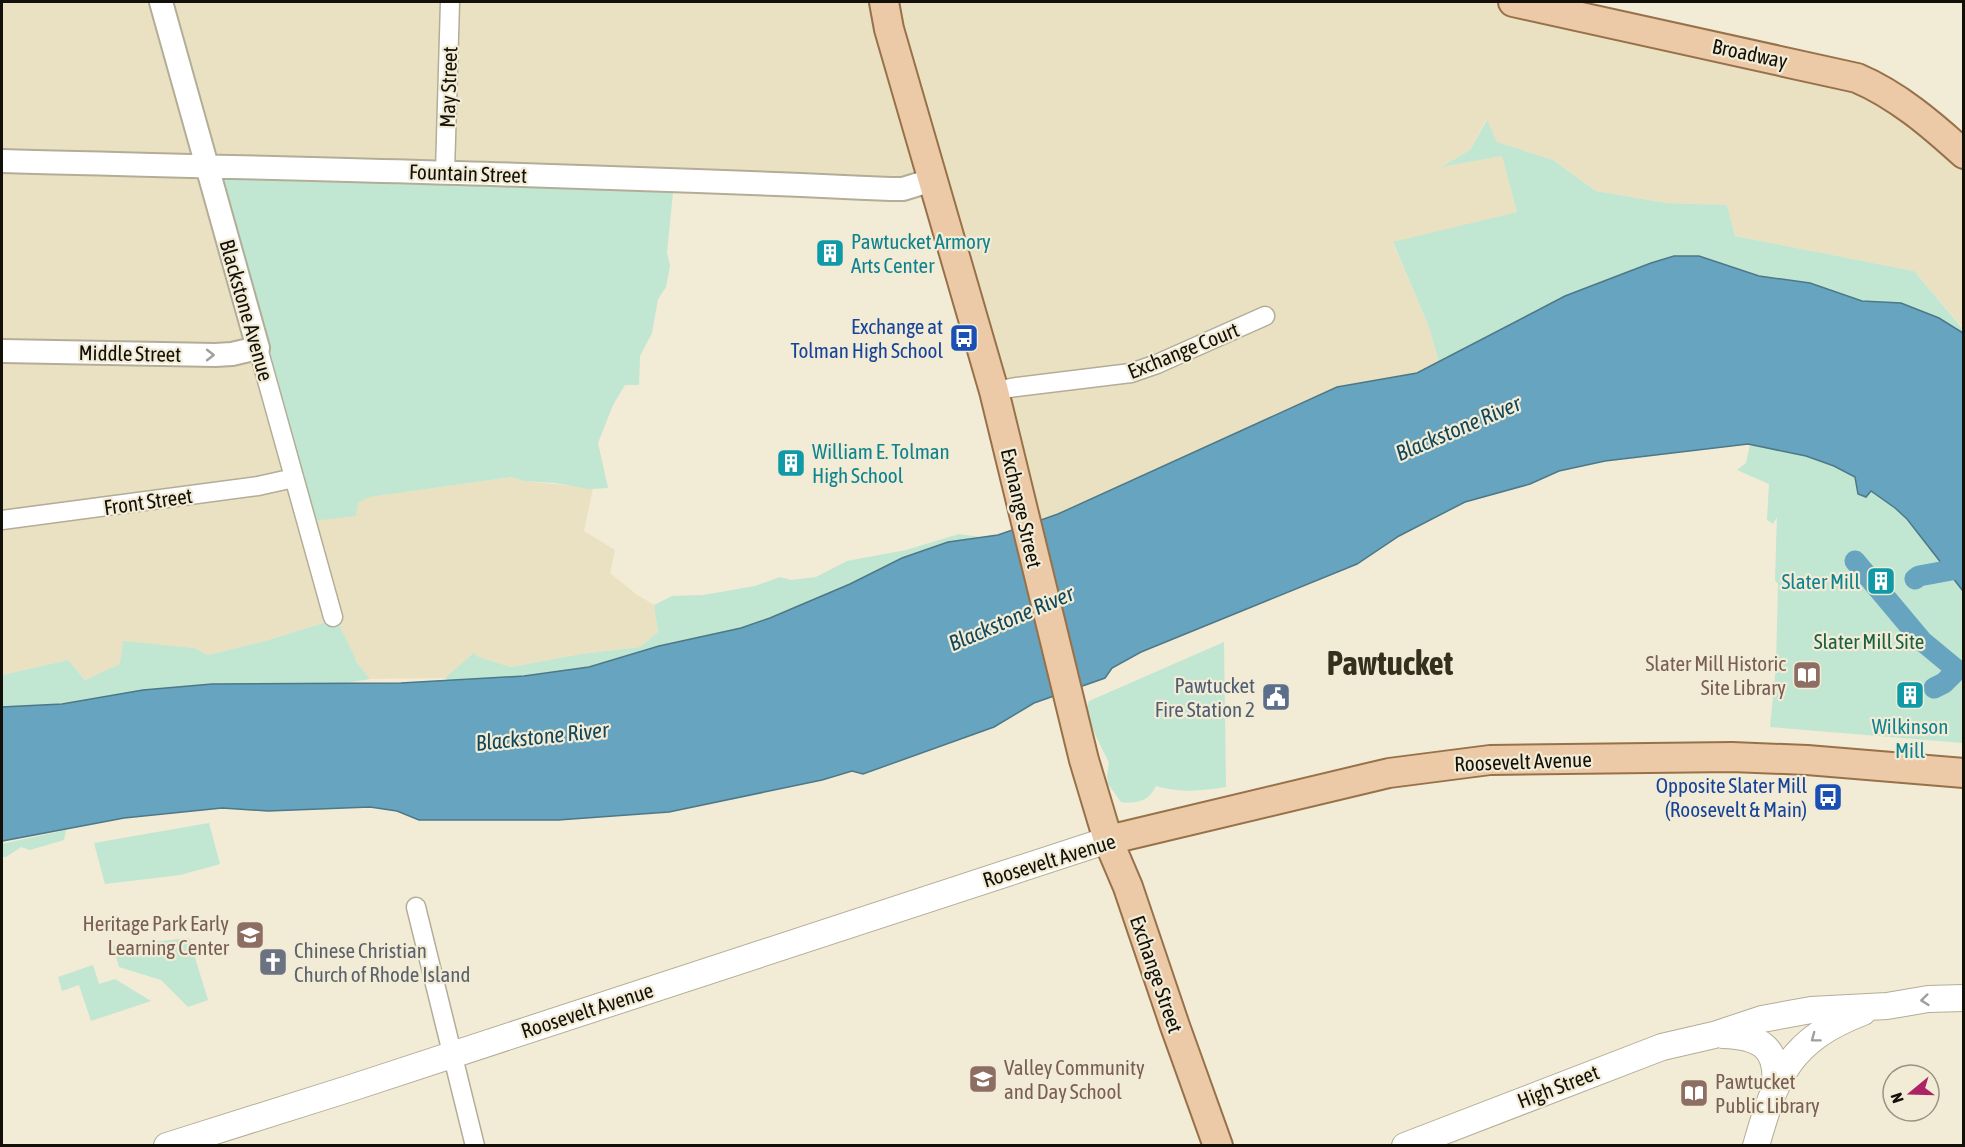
<svg xmlns="http://www.w3.org/2000/svg" width="1965" height="1147" viewBox="0 0 1965 1147" font-family="'Asap Condensed',sans-serif">
<style>
.built{fill:#eae1c3}
.green{fill:#c1e6d2}
.water{fill:#66a4bf;stroke:#4d7888;stroke-width:1.5}
.lines{fill:none;stroke-linecap:round;stroke-linejoin:round}
.canal{stroke:#66a4bf;stroke-width:21}
.minor-casing{stroke:#b3ad97;stroke-width:21}
.tertiary-casing{stroke:#b3ad97;stroke-width:26}
.secondary-casing{stroke:#b3ad97;stroke-width:28}
.primary-casing{stroke:#977149;stroke-width:32}
.minor{stroke:#fff;stroke-width:18}
.tertiary{stroke:#fff;stroke-width:22}
.secondary{stroke:#fff;stroke-width:26}
.primary{stroke:#ecc9a7;stroke-width:28}
.oneway{stroke:#a09f9c}
.labels{text-anchor:middle;dominant-baseline:central;stroke-width:4.5;stroke-linejoin:round;paint-order:stroke}
.street-label{font-size:21px;fill:#121008;stroke:#f2ebd5}
.culture-label{font-size:21px;fill:#0d838f;stroke:#f2ebd5;text-anchor:start}
.transit-label{font-size:21px;fill:#164399;stroke:#f2ebd5;text-anchor:end}
.park-label{font-size:21px;fill:#196145;stroke:#f2ebd5}
.education-label{font-size:21px;fill:#785e54;stroke:#f2ebd5;text-anchor:end}
.service-label{font-size:21px;fill:#4e5e75;stroke:#f2ebd5;text-anchor:end}
.worship-label{font-size:21px;fill:#5b616d;stroke:#f2ebd5;text-anchor:start}
.water-label{font-size:22px;font-style:italic;fill:#10465a;stroke:#f2ebd5}
.town-label{font-size:33px;font-weight:bold;fill:#35301e;stroke:#f2ebd5}
</style>
<rect width="100%" height="100%" fill="#f2ebd5"/>
<!-- built -->
<path class="built" d="M 2,2 L 1575,2 L 1869,75 L 1963,148 L 1964,329 L 1914,271 L 1735,236 L 1727,205 L 1666,203 L 1596,191 L 1553,160 L 1496,142 L 1486,120 L 1470,150 L 1442,166 L 1502,156 L 1517,212 L 1393,243 L 1429,327 L 1439,362 L 1356,408 L 1040,535 L 941,186 L 682,181 L 358,503 L 368,497 L 511,477 L 524,481 L 593,488 L 584,531 L 615,550 L 610,573 L 636,594 L 654,605 L 658,632 L 640,647 L 581,654 L 511,667 L 479,657 L 474,654 L 445,678 L 370,679 L 355,660 L 355,657 L 335,619 L 265,641 L 208,655 L 194,648 L 123,642 L 121,664 L 85,680 L 68,660 L 2,675 Z"/>
<!-- green -->
<path class="green" d="M 1487,120 L 1497,142 L 1553,160 L 1596,191 L 1666,203 L 1727,205 L 1735,236 L 1914,271 L 1963,329 L 1963,342 L 1439,362 L 1429,327 L 1393,242 L 1517,212 L 1502,156 L 1441,167 L 1470,150 Z
M 218,170 L 674,183 L 667,252 L 670,266 L 666,287 L 658,299 L 652,333 L 640,356 L 639,385 L 625,385 L 613,405 L 598,443 L 608,488 L 589,489 L 555,483 L 524,481 L 511,477 L 369,497 L 358,503 L 356,516 L 312,521 Z
M 1750,444 L 1806,456 L 1834,466 L 1855,477 L 1871,491 L 1895,508 L 1907,519 L 1963,591 L 1963,743 L 1770,727 L 1776,666 L 1778,584 L 1775,580 L 1777,517 L 1773,524 L 1767,520 L 1769,484 L 1737,470 L 1746,463 Z
M 1029,524 L 628,681 L 458,686 L 445,678 L 474,653 L 479,657 L 511,667 L 581,654 L 640,647 L 658,632 L 654,605 L 672,596 L 703,595 L 755,586 L 780,577 L 791,580 L 816,577 L 847,561 L 906,550 L 959,534 L 987,538 Z
M 336,619 L 355,657 L 355,660 L 370,679 L 2,739 L 2,675 L 68,660 L 85,680 L 120,664 L 123,641 L 194,648 L 208,655 L 265,641 Z
M 1224,642 L 1226,787 C 1201,791 1180,793 1156,786 C 1149,801 1137,804 1121,802 L 1108,784 L 1107,776 L 1109,763 L 1096,736 L 1090,721 L 1087,707 L 1089,701 Z
M 209,823 L 220,864 L 180,875 L 105,884 L 94,843 Z
M 66,830 L 64,840 L 30,850 L 21,847 L 6,857 L 2,857 L 2,844 Z
M 189,938 L 208,1000 L 188,1007 L 161,980 L 119,967 L 113,946 Z
M 93,965 L 99,984 L 115,979 L 151,1001 L 91,1021 L 79,985 L 62,991 L 58,977 Z"/>
<!-- water -->
<path class="water" d="M 1674,256 L 1699,256 L 1759,276 L 1810,283 L 1862,301 L 1901,303 L 1939,318 L 1963,333 L 1963,591 L 1907,519 L 1895,508 L 1871,491 L 1866,497 L 1858,494 L 1855,477 L 1834,466 L 1806,456 L 1748,444 L 1605,461 L 1559,471 L 1530,484 L 1465,502 L 1399,536 L 1357,564 L 1141,652 L 1112,668 L 1105,678 L 1034,703 L 994,727 L 863,774 L 852,771 L 822,780 L 669,812 L 558,820 L 419,820 L 397,811 L 370,807 L 268,811 L 222,808 L 124,818 L 2,841 L 2,707 L 62,704 L 143,690 L 212,684 L 401,683 L 524,676 L 589,667 L 659,646 L 741,628 L 770,618 L 850,584 L 902,558 L 948,542 L 998,535 L 1058,514 L 1337,387 L 1417,373 L 1565,296 L 1651,263 Z"/>
<g class="lines">
<!-- canal -->
<path class="canal" d="M 1855,561 L 1922,641 L 1957,670 L 1944,683 L 1934,688
M 1915,579 L 1919,576 L 1957,569 L 1964,565"/>
<!-- minor casing -->
<g class="minor-casing">
<path id="minor" d="M 445,172 L 450,2
M 258,348 L 333,617
M 994,391 L 1016,387 L 1131,373 L 1157,364 L 1265,316
M 2,520 L 258,486 L 294,478
M 416,907 L 475,1146"/>
</g>
<!-- tertiary casing -->
<g class="tertiary-casing">
<path id="tertiary" d="M 2,161 C 298,169 595,175 891,189 L 903,189 L 932,180
M 2,351 L 215,355 L 232,354 L 258,348 L 161,2"/>
</g>
<!-- secondary casing -->
<g class="secondary-casing">
<path id="secondary" d="M 1723,1035 C 1758,1036 1779,1046 1775,1086
M 167,1146 L 348,1089 L 1108,840
M 1405,1146 L 1662,1047 L 1714,1035 L 1762,1019 L 1811,1010 L 1887,1006 L 1928,999 L 1964,998
M 1756,1146 C 1776,1075 1790,1040 1863,1012"/>
</g>
<!-- primary casing -->
<g class="primary-casing">
<path id="primary" d="M 884,2 L 889,29 L 994,391 L 1084,760 L 1108,840 L 1128,887 L 1175,1026 L 1218,1146
M 1513,2 L 1857,78 C 1897,95 1931,124 1964,154
M 1108,840 L 1389,773 L 1490,760 L 1732,757 L 1807,760 L 1964,773"/>
</g>
<!-- minor -->
<use href="#minor" class="minor"/>
<!-- tertiary -->
<use href="#tertiary" class="tertiary"/>
<!-- secondary -->
<use href="#secondary" class="secondary"/>
<!-- primary -->
<use href="#primary" class="primary"/>
</g>
<!-- one-way arrows -->
<defs><path id="oneway-chevron" d="M-2-3.5L2.5 0L-2 3.5" fill="none" stroke-width="1.6" stroke-linecap="round" stroke-linejoin="round" transform="scale(1.5)"/></defs>
<g class="oneway">
<use href="#oneway-chevron" transform="translate(210 355)"/>
<use href="#oneway-chevron" transform="translate(1925 1000) rotate(174)"/>
<use href="#oneway-chevron" transform="translate(1815 1038) rotate(143)"/>
</g>
<!-- icons -->
<defs>
<g id="building-square" transform="scale(1.5)"><rect x="-9" y="-9" width="18" height="18" rx="4" fill="#0f9aa8" stroke="#f2ebd5"/><path d="M-4-6H4V6H1V3H-1V6H-4ZM-2.5-4.3h1.7v1.8h-1.7ZM.8-4.3h1.7v1.8H.8ZM-2.5-1h1.7V.8h-1.7ZM.8-1h1.7V.8H.8Z" fill="#fff"/></g>
<g id="bus-square" transform="scale(1.5)"><rect x="-9" y="-9" width="18" height="18" rx="4" fill="#1a4fb4" stroke="#f2ebd5"/><path d="M-5-6H5V4H4V6H2V4H-2V6H-4V4H-5ZM-3.5-4V0h7V-4ZM-3.5 1.2v1.5H-2V1.2ZM2 1.2v1.5H3.5V1.2Z" fill="#fff"/></g>
<g id="library-square" transform="scale(1.5)"><rect x="-9" y="-9" width="18" height="18" rx="4" fill="#8d6e63" stroke="#f2ebd5"/><path d="M-6-4Q-3-5.5-.7-3.5V5Q-3 3-6 4ZM6-4Q3-5.5 .7-3.5V5Q3 3 6 4Z" fill="#fff"/></g>
<g id="civic-square" transform="scale(1.5)"><rect x="-9" y="-9" width="18" height="18" rx="4" fill="#5c6f8a" stroke="#f2ebd5"/><path d="M-.6-6.5H3V-4.5H.6V-3L4-1V1h2V6H-6V1h2V-1L-.6-3ZM-1.2 2.5V6h2.4V2.5Z" fill="#fff"/></g>
<g id="school-square" transform="scale(1.5)"><rect x="-9" y="-9" width="18" height="18" rx="4" fill="#8d6e63" stroke="#f2ebd5"/><path d="M0-5L7-2L0 1L-7-2ZM-4 1L0 2.5L4 1V4Q0 6-4 4Z" fill="#fff"/></g>
<g id="church-square" transform="scale(1.5)"><rect x="-9" y="-9" width="18" height="18" rx="4" fill="#6b7280" stroke="#f2ebd5"/><path d="M-1.2-6h2.4v3.5h3.3v2.4h-3.3V6h-2.4V-.1h-3.3v-2.4h3.3Z" fill="#fff"/></g>
</defs>
<g fill-rule="evenodd">
<use href="#building-square" x="830" y="253"/>
<use href="#bus-square" x="964" y="338"/>
<use href="#building-square" x="791" y="463"/>
<use href="#building-square" x="1881" y="581"/>
<use href="#library-square" x="1807" y="675"/>
<use href="#building-square" x="1910" y="695"/>
<use href="#civic-square" x="1276" y="697"/>
<use href="#bus-square" x="1828" y="797"/>
<use href="#school-square" x="250" y="935"/>
<use href="#church-square" x="273" y="962"/>
<use href="#school-square" x="983" y="1079"/>
<use href="#library-square" x="1694" y="1093"/>
</g>
<g class="labels">
<!-- street labels -->
<g class="street-label">
<text transform="translate(1750 53) rotate(12)">Broadway</text>
<text transform="translate(448 87) rotate(-88)">May Street</text>
<text transform="translate(468 173) rotate(2)">Fountain Street</text>
<text transform="translate(247 310) rotate(74)">Blackstone Avenue</text>
<text transform="translate(1183 350) rotate(-22)">Exchange Court</text>
<text transform="translate(130 353) rotate(1)">Middle Street</text>
<text transform="translate(148 501) rotate(-8)">Front Street</text>
<text transform="translate(1022 508) rotate(77)">Exchange Street</text>
<text transform="translate(1523 761) rotate(-2)">Roosevelt Avenue</text>
<text transform="translate(1049 860) rotate(-17)">Roosevelt Avenue</text>
<text transform="translate(1157 974) rotate(71)">Exchange Street</text>
<text transform="translate(587 1010) rotate(-18)">Roosevelt Avenue</text>
<text transform="translate(1558 1086) rotate(-21)">High Street</text>
</g>
<!-- culture labels -->
<g class="culture-label">
<text x="851" y="241">Pawtucket Armory<tspan x="851" dy="24">Arts Center</tspan></text>
<text x="812" y="451">William E. Tolman<tspan x="812" dy="24">High School</tspan></text>
<text x="1860" y="581" text-anchor="end">Slater Mill</text>
<text x="1910" y="726" text-anchor="middle">Wilkinson<tspan x="1910" dy="24">Mill</tspan></text>
</g>
<!-- transit labels -->
<g class="transit-label">
<text x="943" y="326">Exchange at<tspan x="943" dy="24">Tolman High School</tspan></text>
<text x="1807" y="785">Opposite Slater Mill<tspan x="1807" dy="24">(Roosevelt &amp; Main)</tspan></text>
</g>
<!-- park labels -->
<g class="park-label">
<text x="1869" y="641">Slater Mill Site</text>
</g>
<!-- education labels -->
<g class="education-label">
<text x="1786" y="663">Slater Mill Historic<tspan x="1786" dy="24">Site Library</tspan></text>
<text x="229" y="923">Heritage Park Early<tspan x="229" dy="24">Learning Center</tspan></text>
<text x="1004" y="1067" text-anchor="start">Valley Community<tspan x="1004" dy="24">and Day School</tspan></text>
<text x="1715" y="1081" text-anchor="start">Pawtucket<tspan x="1715" dy="24">Public Library</tspan></text>
</g>
<!-- service labels -->
<g class="service-label">
<text x="1255" y="685">Pawtucket<tspan x="1255" dy="24">Fire Station 2</tspan></text>
</g>
<!-- worship labels -->
<g class="worship-label">
<text x="294" y="950">Chinese Christian<tspan x="294" dy="24">Church of Rhode Island</tspan></text>
</g>
<!-- water labels -->
<g class="water-label">
<text transform="translate(1458 428) rotate(-23)">Blackstone River</text>
<text transform="translate(1011 618) rotate(-23)">Blackstone River</text>
<text transform="translate(542 736) rotate(-6)">Blackstone River</text>
</g>
<!-- town labels -->
<g class="town-label">
<text x="1390" y="663">Pawtucket</text>
</g>
</g>
<!-- border -->
<rect width="1965" height="1147" fill="none" stroke="#121008" stroke-width="6"/>
<!-- north arrow -->
<g transform="translate(1911 1093) rotate(251)"><circle r="28" fill="#f2ebd5" stroke="#989383" stroke-width="1.5"/>
<path d="M0-4.5L10 22L0 15L-10 22Z" fill="#ac2366"/>
<text y="-9" font-size="16" font-weight="bold" text-anchor="middle" fill="#121008">N</text>
</g>
</svg>
